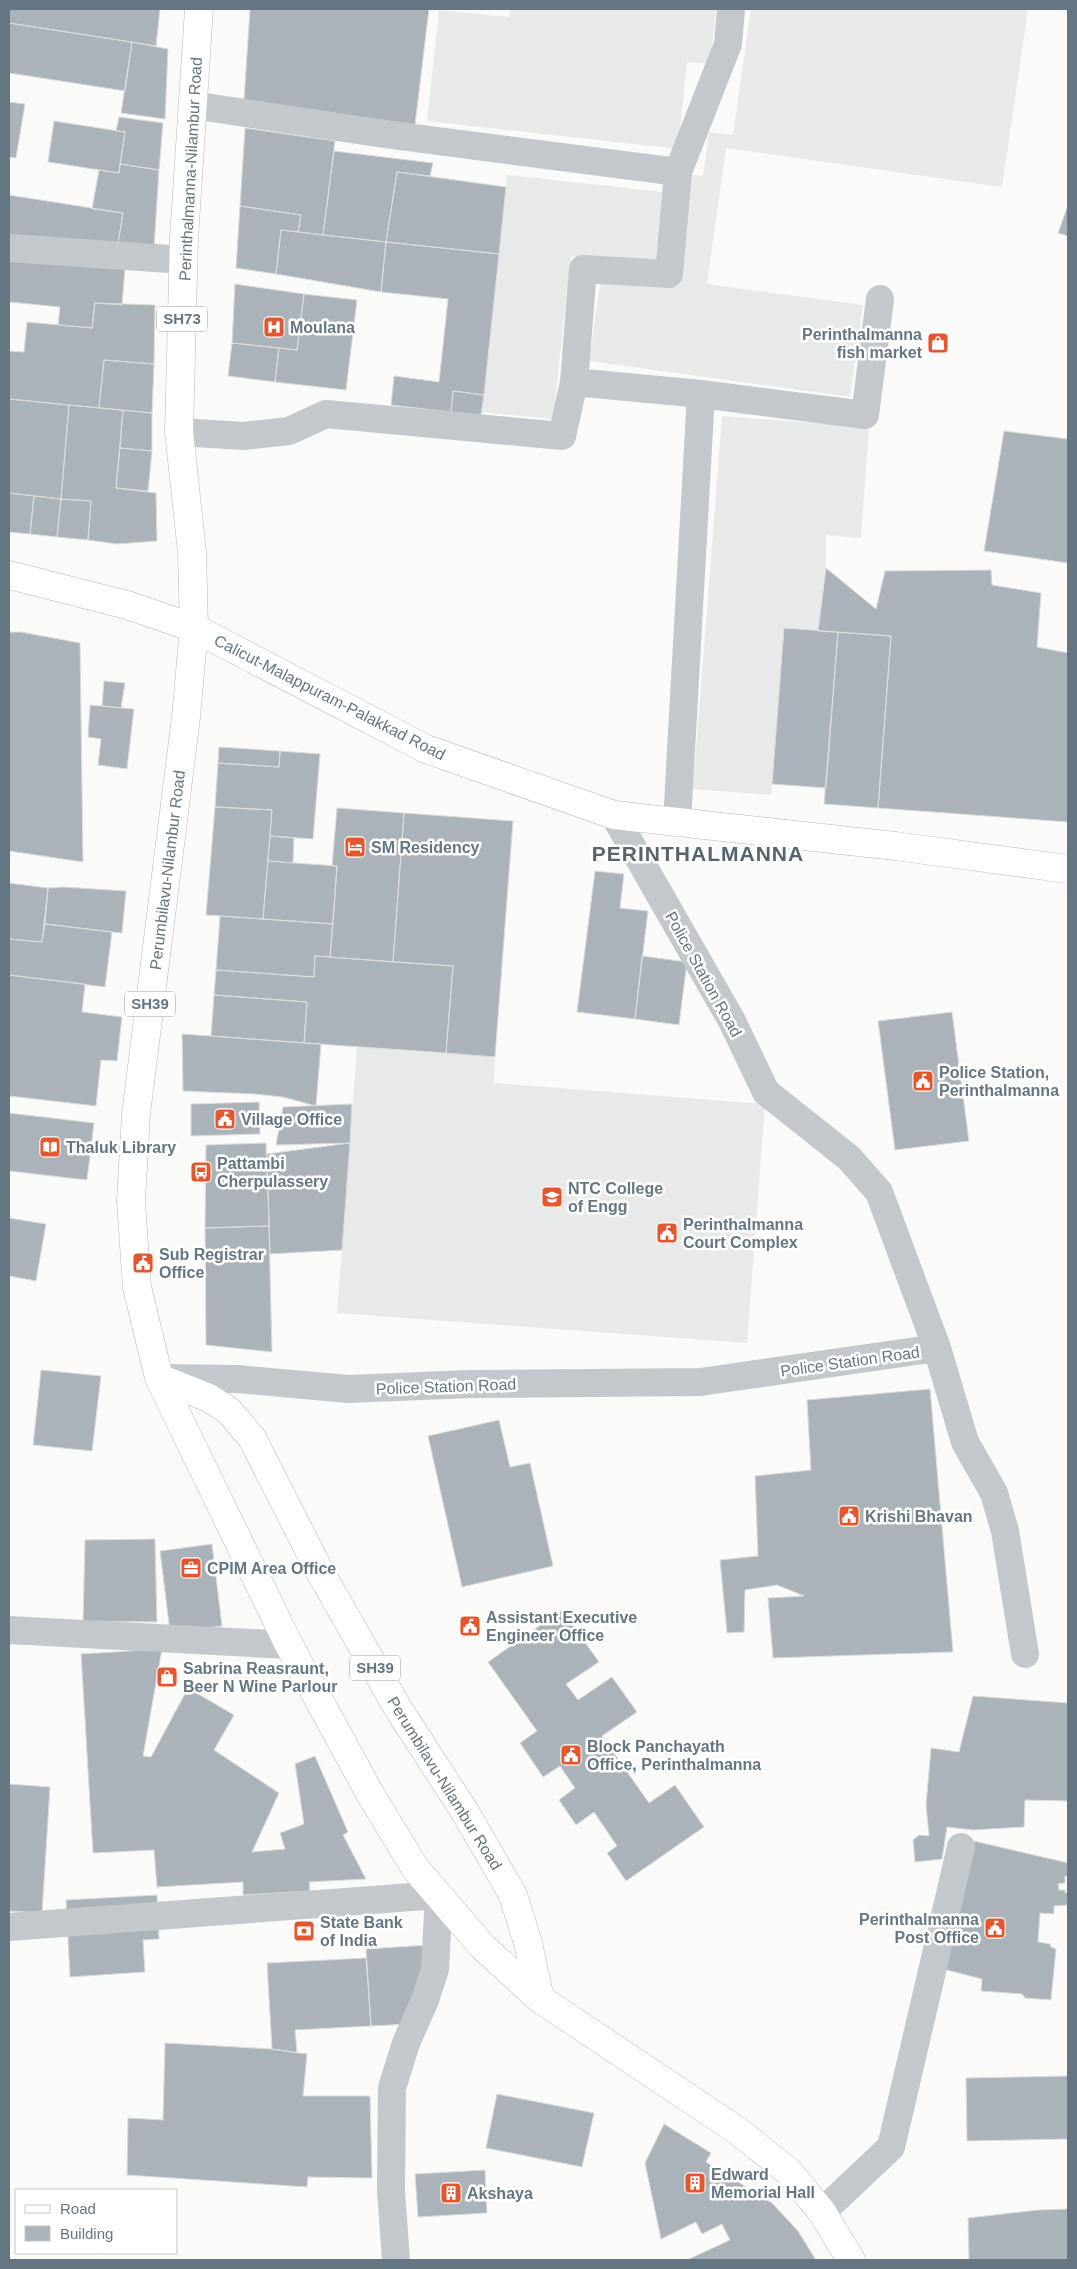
<svg xmlns="http://www.w3.org/2000/svg" width="1077" height="2269" font-family="Helvetica,sans-serif">
<style>
.built{fill:#e8e9e9}
.building{fill:#aab3b9;stroke:#dcdcda}
.lines{fill:none;stroke-linecap:round;stroke-linejoin:round}
.primary-casing{stroke:#b5babe;stroke-width:29}
.highway-casing{stroke:#b4b9bd;stroke-width:29}
.street{stroke:#c3c8cc;stroke-width:28}
.primary{stroke:#fff;stroke-width:28}
.highway{stroke:#fff;stroke-width:28}
.labels{text-anchor:middle;stroke-width:5;stroke-linejoin:round;paint-order:stroke}
.shield{fill:#fff;stroke:#939fa8;stroke-width:1}
.shield-label{font-size:15px;font-weight:bold;fill:#657683}
.street-label{font-size:16px;fill:#657683;stroke:#fff}
.poi-label{font-size:16px;font-weight:bold;fill:#657683;stroke:#fff;text-anchor:start}
.district-label{font-size:21px;font-weight:bold;letter-spacing:1px;fill:#57646e;stroke:#fff}
</style>
<rect width="100%" height="100%" fill="#fafaf8"/>
<path class="built" d="M510,9H716L710,64L687,62L678,149L427,121L439,10L509,17Z
M751,9H1028L1002,187L726,148L707,284L863,305L850,397L589,361L601,277L673,287L689,174L703,176L709,132L733,135Z
M507,175L664,192L656,265L571,256L553,419L482,412Z
M722,416L869,427L861,538L826,535V568L818,631L784,629L771,795L693,789Z
M357,1047L495,1057L494,1083L765,1104L747,1343L337,1313Z"/>
<path class="building" d="M9,9H160L156,46L9,23Z
M250,9H429L415,125L244,100Z
M9,23L132,42L125,91L9,73Z
M132,42L168,49L165,119L121,113Z
M9,102L25,104L16,158L9,157Z
M119,117L163,123L159,170L120,164L125,132L116,131Z
M54,121L125,132L119,173L48,162Z
M245,128L335,141L323,235L298,232L301,215L240,206Z
M334,151L433,163L430,176L397,172L386,242L323,235Z
M120,164L159,170L154,248L117,249L123,213L92,209L99,170L119,173Z
M397,172L506,187L499,254L386,242Z
M9,195L123,213L117,249L9,241Z
M1068,205V236L1058,233Z
M240,206L301,215L298,232L281,230L276,274L236,268Z
M281,230L386,242L381,292L276,274Z
M386,242L499,254L484,395L453,391L451,412L391,405L394,376L439,382L448,299L381,292Z
M9,259L125,269L122,305L95,303L92,328L58,325L60,307L9,302Z
M235,284L304,294L297,350L232,343Z
M304,294L357,300L346,390L275,382L279,348L297,350Z
M95,303L155,305L154,364L104,360L99,408L9,399V351L24,352L27,322L92,328Z
M232,343L279,348L275,382L228,376Z
M104,360L154,364L152,413L99,408Z
M453,391L484,395L481,415L451,412Z
M9,399L69,405L61,499L9,493Z
M69,405L123,410L116,488L156,493L157,541L117,544L88,540L91,501L61,499Z
M123,410L152,413V451L120,448Z
M1004,431L1068,439V563L984,551Z
M120,448L152,451L148,491L116,488Z
M9,493L34,496L30,534L9,532Z
M34,496L61,499L57,537L30,534Z
M61,499L91,501L88,540L57,537Z
M826,568L876,609L885,571L991,570L992,585L1041,593L1037,647L1068,653V822L878,808L891,636L818,631Z
M784,628L838,632L826,788L772,784Z
M9,632H21L80,643L83,862L9,851Z
M838,632L891,636L878,808L824,804Z
M104,681L125,683L121,708L102,706Z
M90,705L134,709L127,769L98,765L101,739L88,737Z
M219,747L280,751L279,767L218,763Z
M280,751L320,754L313,839L270,836L272,810L215,807L218,763L279,767Z
M215,807L272,810L263,919L206,915Z
M337,808L404,813L393,962L330,957L337,866H332Z
M404,813L513,821L495,1057L446,1053L453,966L393,962Z
M270,836L294,838L293,863L268,861Z
M268,861L337,866L333,924L263,919Z
M595,871L624,874L620,908L648,911L635,1019L577,1012Z
M9,883L48,888L42,942L9,939Z
M63,887L126,891L122,933L45,924L48,888Z
M220,916L333,924L330,957L315,956L314,977L216,970Z
M45,924L112,932L105,987L9,975V939L42,942Z
M315,956L453,966L446,1053L304,1043L307,1002L214,995L216,970L314,977Z
M642,956L687,962L679,1025L635,1019Z
M9,975L85,984L82,1012L122,1017L117,1061L101,1060L96,1106L9,1096Z
M214,995L307,1002L304,1043L211,1036Z
M952,1012L969,1141L895,1150L878,1021Z
M182,1034L321,1044L316,1106L283,1097L255,1094L183,1091Z
M259,1102L260,1134L191,1136V1104Z
M352,1104L350,1143L276,1145L283,1107Z
M9,1113L94,1123L87,1180L9,1171Z
M266,1143L269,1226L205,1228L206,1145Z
M350,1143L342,1250L270,1254L267,1154Z
M9,1218L46,1224L36,1281L9,1276Z
M269,1226L272,1352L206,1345L205,1228Z
M41,1370L101,1376L92,1451L33,1445Z
M930,1389L953,1652L773,1658L768,1598L804,1596L777,1585L745,1590L744,1632L727,1633L720,1560L758,1556L755,1476L811,1470L807,1400Z
M499,1420L510,1467L530,1463L553,1566L462,1587L428,1436Z
M155,1539L157,1622L83,1621L85,1540Z
M212,1544L222,1626L170,1632L160,1551Z
M562,1610L599,1662L566,1684L578,1700L612,1677L637,1712L602,1736L649,1803L675,1785L704,1827L626,1881L607,1853L617,1846L594,1812L576,1825L559,1800L575,1788L560,1766L543,1777L520,1743L537,1731L488,1662Z
M162,1649L143,1756L151,1757L188,1688L234,1715L214,1750L279,1793L252,1852L285,1849L280,1833L304,1824L295,1764L315,1756L348,1832L343,1835L366,1879L309,1882L310,1891L243,1895V1882L157,1887L154,1850L93,1853L81,1654Z
M973,1696L1068,1703V1801L1025,1800L1024,1827L973,1830L947,1827L942,1859L915,1862L913,1840L919,1835L929,1836L926,1805L931,1748L959,1752Z
M9,1784L50,1787L42,1913L9,1911Z
M974,1841L1068,1863V1876H1065V1883L1058,1884L1059,1890H1065V1893H1068V1905L1054,1906V1914L1040,1913L1038,1942L1050,1944L1051,1947L1056,1949L1051,2000L1025,1998L1022,1994L981,1991L982,1979L939,1968Z
M157,1895L159,1939L143,1940L145,1972L70,1977L66,1900Z
M428,1945L408,2024L371,2026L366,1949Z
M366,1958L371,2026L295,2030L297,2053L272,2049L267,1963Z
M165,2043L272,2049L307,2054L303,2096H370L372,2178L308,2177L307,2187L127,2175L128,2118L163,2120Z
M1068,2076V2139L967,2141L966,2078Z
M497,2094L594,2113L582,2167L486,2148Z
M664,2124L711,2153L706,2162L772,2203L798,2231L816,2260H687L730,2240L722,2224L702,2234L696,2222L661,2239L645,2163Z
M485,2170L487,2213L418,2217L415,2174Z
M1068,2209V2260H969L968,2218L1038,2210Z"/>
<g class="lines">
<g class="primary-casing">
<path id="primary" d="M199,9L184,238L179,432L192,552L194,628L186,717L136,1114L131,1201L137,1287L159,1378L289,1645L369,1792L415,1868L483,1947L540,1999L738,2131L789,2172L822,2212L851,2260
M159,1378L209,1398L228,1410L252,1438L320,1572L399,1710L465,1812L513,1895L528,1943L540,1999"/>
</g>
<g class="highway-casing">
<path id="highway" d="M9,575L127,605L194,628L426,749L614,815L895,846L1068,869"/>
</g>
<path class="street" d="M192,105L384,134L678,172
M9,248L184,260
M574,382L583,269L669,274L678,172L728,44L731,9
M701,394L865,415L880,299
M179,432L244,436L289,431L326,414L562,436L574,382L701,394L677,822
M937,1348L965,1442L994,1493L1005,1531L1025,1654
M161,1378L237,1379L348,1389L470,1384L700,1382L937,1348L879,1192L849,1158L766,1092L732,1021L614,815
M9,1630L289,1645
M9,1927L439,1895L435,1969L425,2000L406,2043L392,2088L391,2191L396,2260
M822,2212L891,2147L961,1847"/>
<use href="#primary" class="primary"/>
<use href="#highway" class="highway"/>
</g>
<defs>
<g id="hospital-square" transform="scale(1.125)"><rect x="-9" y="-9" width="18" height="18" rx="4" fill="#e4572e" stroke="#fff"/><path d="M-5-5h3v3.5h4V-5h3V5h-3V1.5h-4V5h-3Z" fill="#fff"/></g>
<g id="shop-square" transform="scale(1.125)"><rect x="-9" y="-9" width="18" height="18" rx="4" fill="#e4572e" stroke="#fff"/><path d="M-5-2.5h2.3a2.7 3.5 0 0 1 5.4 0H5L5.5 6h-11ZM-1.5-2.5h3a1.5 2.3 0 0 0-3 0Z" fill="#fff"/></g>
<g id="hotel-square" transform="scale(1.125)"><rect x="-9" y="-9" width="18" height="18" rx="4" fill="#e4572e" stroke="#fff"/><path d="M-6-4.5h1.5V1H6V5H4.5V3h-9V5H-6ZM-4 0a1.8 1.8 0 1 1 3.6 0ZM.5 0V-2.5h3Q6-2.5 6 0Z" fill="#fff"/></g>
<g id="civic-square" transform="scale(1.125)"><rect x="-9" y="-9" width="18" height="18" rx="4" fill="#e4572e" stroke="#fff"/><path d="M-.6-6.5H3V-4.5H.6V-3L4-1V1h2V6H-6V1h2V-1L-.6-3ZM-1.2 2.5V6h2.4V2.5Z" fill="#fff"/></g>
<g id="library-square" transform="scale(1.125)"><rect x="-9" y="-9" width="18" height="18" rx="4" fill="#e4572e" stroke="#fff"/><path d="M-6-4Q-3-5.5-.7-3.5V5Q-3 3-6 4ZM6-4Q3-5.5 .7-3.5V5Q3 3 6 4Z" fill="#fff"/></g>
<g id="bus-square" transform="scale(1.125)"><rect x="-9" y="-9" width="18" height="18" rx="4" fill="#e4572e" stroke="#fff"/><path d="M-5-6H5V4H4V6H2V4H-2V6H-4V4H-5ZM-3.5-4V0h7V-4ZM-3.5 1.2v1.5H-2V1.2ZM2 1.2v1.5H3.5V1.2Z" fill="#fff"/></g>
<g id="university-square" transform="scale(1.125)"><rect x="-9" y="-9" width="18" height="18" rx="4" fill="#e4572e" stroke="#fff"/><path d="M0-5L7-2L0 1L-7-2ZM-4 1L0 2.5L4 1V4Q0 6-4 4Z" fill="#fff"/></g>
<g id="office-square" transform="scale(1.125)"><rect x="-9" y="-9" width="18" height="18" rx="4" fill="#e4572e" stroke="#fff"/><path d="M-6-3h4V-5.5h4V-3h4V5H-6ZM-1-4.5V-3h2v-1.5ZM-6 0V1H6V0Z" fill="#fff"/></g>
<g id="bank-square" transform="scale(1.125)"><rect x="-9" y="-9" width="18" height="18" rx="4" fill="#e4572e" stroke="#fff"/><path d="M-6-4H6V4H-6ZM0-2.3a2.3 2.3 0 1 0 0 4.6a2.3 2.3 0 1 0 0-4.6Z" fill="#fff"/></g>
<g id="building-square" transform="scale(1.125)"><rect x="-9" y="-9" width="18" height="18" rx="4" fill="#e4572e" stroke="#fff"/><path d="M-4-6H4V6H1V3H-1V6H-4ZM-2.5-4.3h1.7v1.8h-1.7ZM.8-4.3h1.7v1.8H.8ZM-2.5-1h1.7V.8h-1.7ZM.8-1h1.7V.8H.8Z" fill="#fff"/></g>
</defs>
<g fill-rule="evenodd">
<use href="#hospital-square" x="274" y="327"/>
<use href="#shop-square" x="938" y="343"/>
<use href="#hotel-square" x="355" y="847"/>
<use href="#civic-square" x="923" y="1081"/>
<use href="#civic-square" x="225" y="1119"/>
<use href="#library-square" x="50" y="1147"/>
<use href="#bus-square" x="201" y="1172"/>
<use href="#university-square" x="552" y="1197"/>
<use href="#civic-square" x="667" y="1233"/>
<use href="#civic-square" x="143" y="1263"/>
<use href="#civic-square" x="849" y="1516"/>
<use href="#office-square" x="191" y="1568"/>
<use href="#civic-square" x="470" y="1626"/>
<use href="#shop-square" x="167" y="1677"/>
<use href="#civic-square" x="571" y="1755"/>
<use href="#civic-square" x="995" y="1928"/>
<use href="#bank-square" x="304" y="1931"/>
<use href="#building-square" x="695" y="2183"/>
<use href="#building-square" x="451" y="2193"/>
</g>
<g class="labels">
<g class="shield">
<rect x="157" y="306.5" width="50" height="25" rx="4"/>
<rect x="125" y="991.5" width="50" height="25" rx="4"/>
<rect x="350" y="1655.5" width="50" height="25" rx="4"/>
</g>
<g class="shield-label">
<text x="182" y="324">SH73</text>
<text x="150" y="1009">SH39</text>
<text x="375" y="1673">SH39</text>
</g>
<g class="street-label">
<text transform="translate(190 169) rotate(-87)" y="6">Perinthalmanna-Nilambur Road</text>
<text transform="translate(330 697) rotate(27)" y="6">Calicut-Malappuram-Palakkad Road</text>
<text transform="translate(167 870) rotate(-83)" y="6">Perumbilavu-Nilambur Road</text>
<text transform="translate(704 974) rotate(61)" y="6">Police Station Road</text>
<text transform="translate(850 1361) rotate(-8)" y="6">Police Station Road</text>
<text transform="translate(446 1386) rotate(-2)" y="6">Police Station Road</text>
<text transform="translate(445 1783) rotate(58)" y="6">Perumbilavu-Nilambur Road</text>
</g>
<g class="poi-label">
<text x="290" y="333">Moulana</text>
<text x="922" y="340" text-anchor="end">Perinthalmanna<tspan x="922" dy="18">fish market</tspan></text>
<text x="371" y="853">SM Residency</text>
<text x="939" y="1078">Police Station,<tspan x="939" dy="18">Perinthalmanna</tspan></text>
<text x="241" y="1125">Village Office</text>
<text x="66" y="1153">Thaluk Library</text>
<text x="217" y="1169">Pattambi<tspan x="217" dy="18">Cherpulassery</tspan></text>
<text x="568" y="1194">NTC College<tspan x="568" dy="18">of Engg</tspan></text>
<text x="683" y="1230">Perinthalmanna<tspan x="683" dy="18">Court Complex</tspan></text>
<text x="159" y="1260">Sub Registrar<tspan x="159" dy="18">Office</tspan></text>
<text x="865" y="1522">Krishi Bhavan</text>
<text x="207" y="1574">CPIM Area Office</text>
<text x="486" y="1623">Assistant Executive<tspan x="486" dy="18">Engineer Office</tspan></text>
<text x="183" y="1674">Sabrina Reasraunt,<tspan x="183" dy="18">Beer N Wine Parlour</tspan></text>
<text x="587" y="1752">Block Panchayath<tspan x="587" dy="18">Office, Perinthalmanna</tspan></text>
<text x="979" y="1925" text-anchor="end">Perinthalmanna<tspan x="979" dy="18">Post Office</tspan></text>
<text x="320" y="1928">State Bank<tspan x="320" dy="18">of India</tspan></text>
<text x="711" y="2180">Edward<tspan x="711" dy="18">Memorial Hall</tspan></text>
<text x="467" y="2199">Akshaya</text>
</g>
<g class="district-label">
<text x="698" y="861">PERINTHALMANNA</text>
</g>
</g>
<rect width="1077" height="2269" fill="none" stroke="#657683" stroke-width="20"/>
<rect x="15" y="2189" width="162" height="65" fill="#ffffff" stroke="#c1c8cd"/>
<rect x="25" y="2205" width="25" height="8" fill="#ffffff" stroke="#c1c8cd"/>
<text x="60" y="2214" font-size="15" fill="#657683">Road</text>
<rect x="25" y="2226" width="25" height="15" fill="#aab3b9" stroke="#c1c8cd"/>
<text x="60" y="2239" font-size="15" fill="#657683">Building</text>
</svg>
